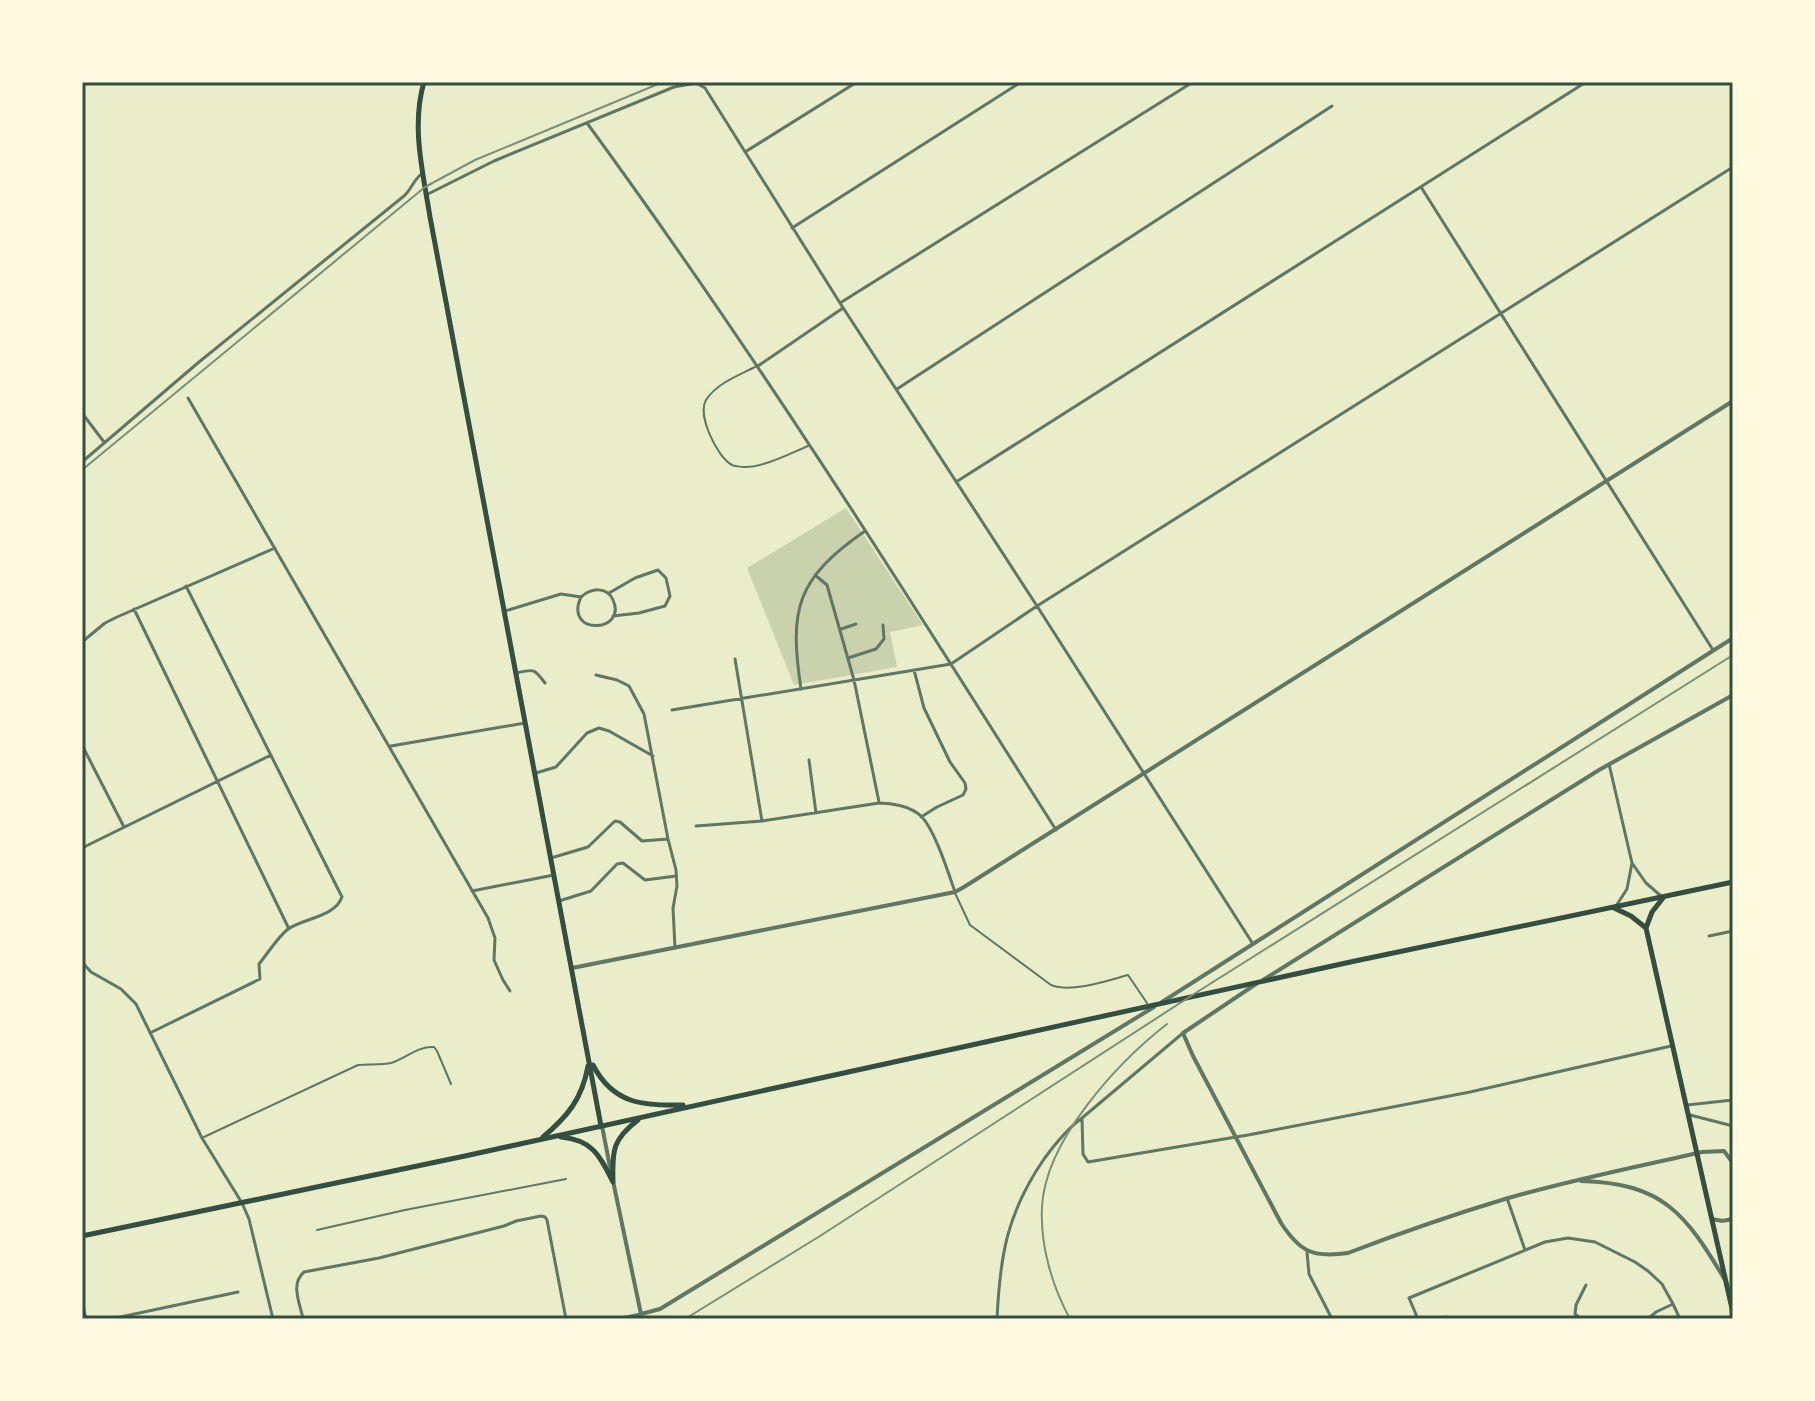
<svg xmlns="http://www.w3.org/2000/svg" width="1815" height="1401" font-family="Rubik,sans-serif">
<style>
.green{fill:#cad2ad}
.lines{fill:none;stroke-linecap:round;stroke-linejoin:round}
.service{stroke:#617663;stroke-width:2}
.pedestrian{stroke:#617663;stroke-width:3}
.minor{stroke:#617663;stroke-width:3}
.tertiary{stroke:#617663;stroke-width:4}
.secondary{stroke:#344e41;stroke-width:5}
.primary{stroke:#344e41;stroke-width:5}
.rail{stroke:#7c8e77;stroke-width:2}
.neatline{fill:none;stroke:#344e41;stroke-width:3}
</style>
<rect width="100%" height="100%" fill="#e9edc9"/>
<path class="green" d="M846,508L923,625L890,632L897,667L794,685L747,568Z"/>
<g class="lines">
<path class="service" d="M757,366C739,375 717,383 706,400C697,415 717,457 732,465C733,466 743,467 744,467C762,468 791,453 808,446
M955,893L970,925L1051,985C1072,993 1106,981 1128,975L1147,1003
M204,1137L358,1065C368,1064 383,1065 391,1063C406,1058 418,1046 434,1047L437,1051L451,1084
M317,1230L405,1210L566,1179"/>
<path class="pedestrian" d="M815,575L827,585L854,680
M841,629L856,624
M848,658L876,649L884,639L883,625
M801,689C789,609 796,579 865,531"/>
<path class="minor" d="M587,123C754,351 905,591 1056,830
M745,152L857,82
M1421,187L1713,650
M426,195L494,161L674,87L696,83L705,88L840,303L1037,606L1253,944
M792,228L1021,82
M840,303L1193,82
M758,366L843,308
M897,389L1332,106
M188,398L488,918L495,938L494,960L503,980L510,991
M82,413L104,442
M82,462L199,362L404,196C412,189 414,178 423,173
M956,482L1586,82
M609,593L635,578L658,570L666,578L670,596L665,606L639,613L613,616
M134,609L289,929
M505,611L561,594L581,597C591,588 607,586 613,600C628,633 563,636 581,597
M82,642L105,623L117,617L275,548
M735,659L762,821
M914,670L924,708L950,762L965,783L966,789L963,795L937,807L921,817
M516,673C534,669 534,668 545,683
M596,675L617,680L629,686L644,714L668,839L676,870L677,886L673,908L675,948
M854,680L879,802
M672,710L951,664L1037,606L1733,167
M82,745L124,827
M391,746L525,723
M809,760L816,813
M1609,764L1632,863L1627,889L1616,906
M536,773L556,767L587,733L599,728L609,731L653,756
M696,826L762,821L879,803C892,803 910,806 921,816C935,830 948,872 955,892
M82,848L271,755
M551,858L588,847L615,821L620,822L642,841L668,839
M1632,863L1646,883L1661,896
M472,891L554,875
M559,901L591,891L617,864L623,863L645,880L676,876
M1709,936L1733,931
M82,962L91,972L121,989L136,1004L202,1138L242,1203L249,1219L273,1319
M150,1033L260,979L259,964C268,953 277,938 288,929C304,918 335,917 342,897L186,586
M1183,1033L1082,1118L1083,1154L1088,1162L1248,1135L1470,1092L1671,1046
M1687,1105L1733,1100
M1690,1115L1733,1126
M1507,1198L1525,1250
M1307,1252L1309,1274L1332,1319
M82,1301L86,1319
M111,1319L238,1292
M303,1319C300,1303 290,1284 304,1272L379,1258L504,1226L516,1221L541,1216L545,1217L547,1220L566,1319
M616,1319L641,1314
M997,1319C1000,1255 1007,1213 1044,1159C1055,1144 1067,1129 1082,1118
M1418,1319L1409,1298L1545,1242L1568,1238L1595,1242L1635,1262L1648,1271L1662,1284L1673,1304
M1441,1319L1446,1317
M1581,1319L1575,1314L1576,1305L1586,1285
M1648,1319L1656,1312L1673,1304L1680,1319"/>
<path class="tertiary" d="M572,968L955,892L964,887L1733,401
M1263,980L1599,770L1733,695
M1256,984L1183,1033L1193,1056L1281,1223C1300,1252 1313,1258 1348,1253C1400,1233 1452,1215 1505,1199C1570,1180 1636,1167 1702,1152L1724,1151L1733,1163
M1162,1002L1733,638
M602,1126L611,1172
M613,1181L641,1314L660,1309L1154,1007
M1581,1181C1663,1183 1686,1214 1725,1280
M1712,1219C1720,1221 1726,1222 1733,1218"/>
<path class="secondary" d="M1614,908L1631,916L1646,928
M1646,928L1733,1313
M1646,928L1652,912L1663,898"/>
<path class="primary" d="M424,82C411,126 423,173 430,217L601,1126
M593,1065C613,1104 643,1106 683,1105
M543,1137C568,1116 582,1099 588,1066
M561,1137C593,1140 600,1156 613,1182
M613,1180C612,1150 613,1139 638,1120
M82,1236L465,1156L1355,961L1733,882"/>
<path class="rail" d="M82,470L425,187L475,160L663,82
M685,1319L820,1236L1194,994L1733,655
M1070,1319C1052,1286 1040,1245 1042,1207C1045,1141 1117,1063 1167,1024"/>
</g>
<rect width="1815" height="1401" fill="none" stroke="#fefae0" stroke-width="168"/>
<rect x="84" y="84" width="1647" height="1233" class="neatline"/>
</svg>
